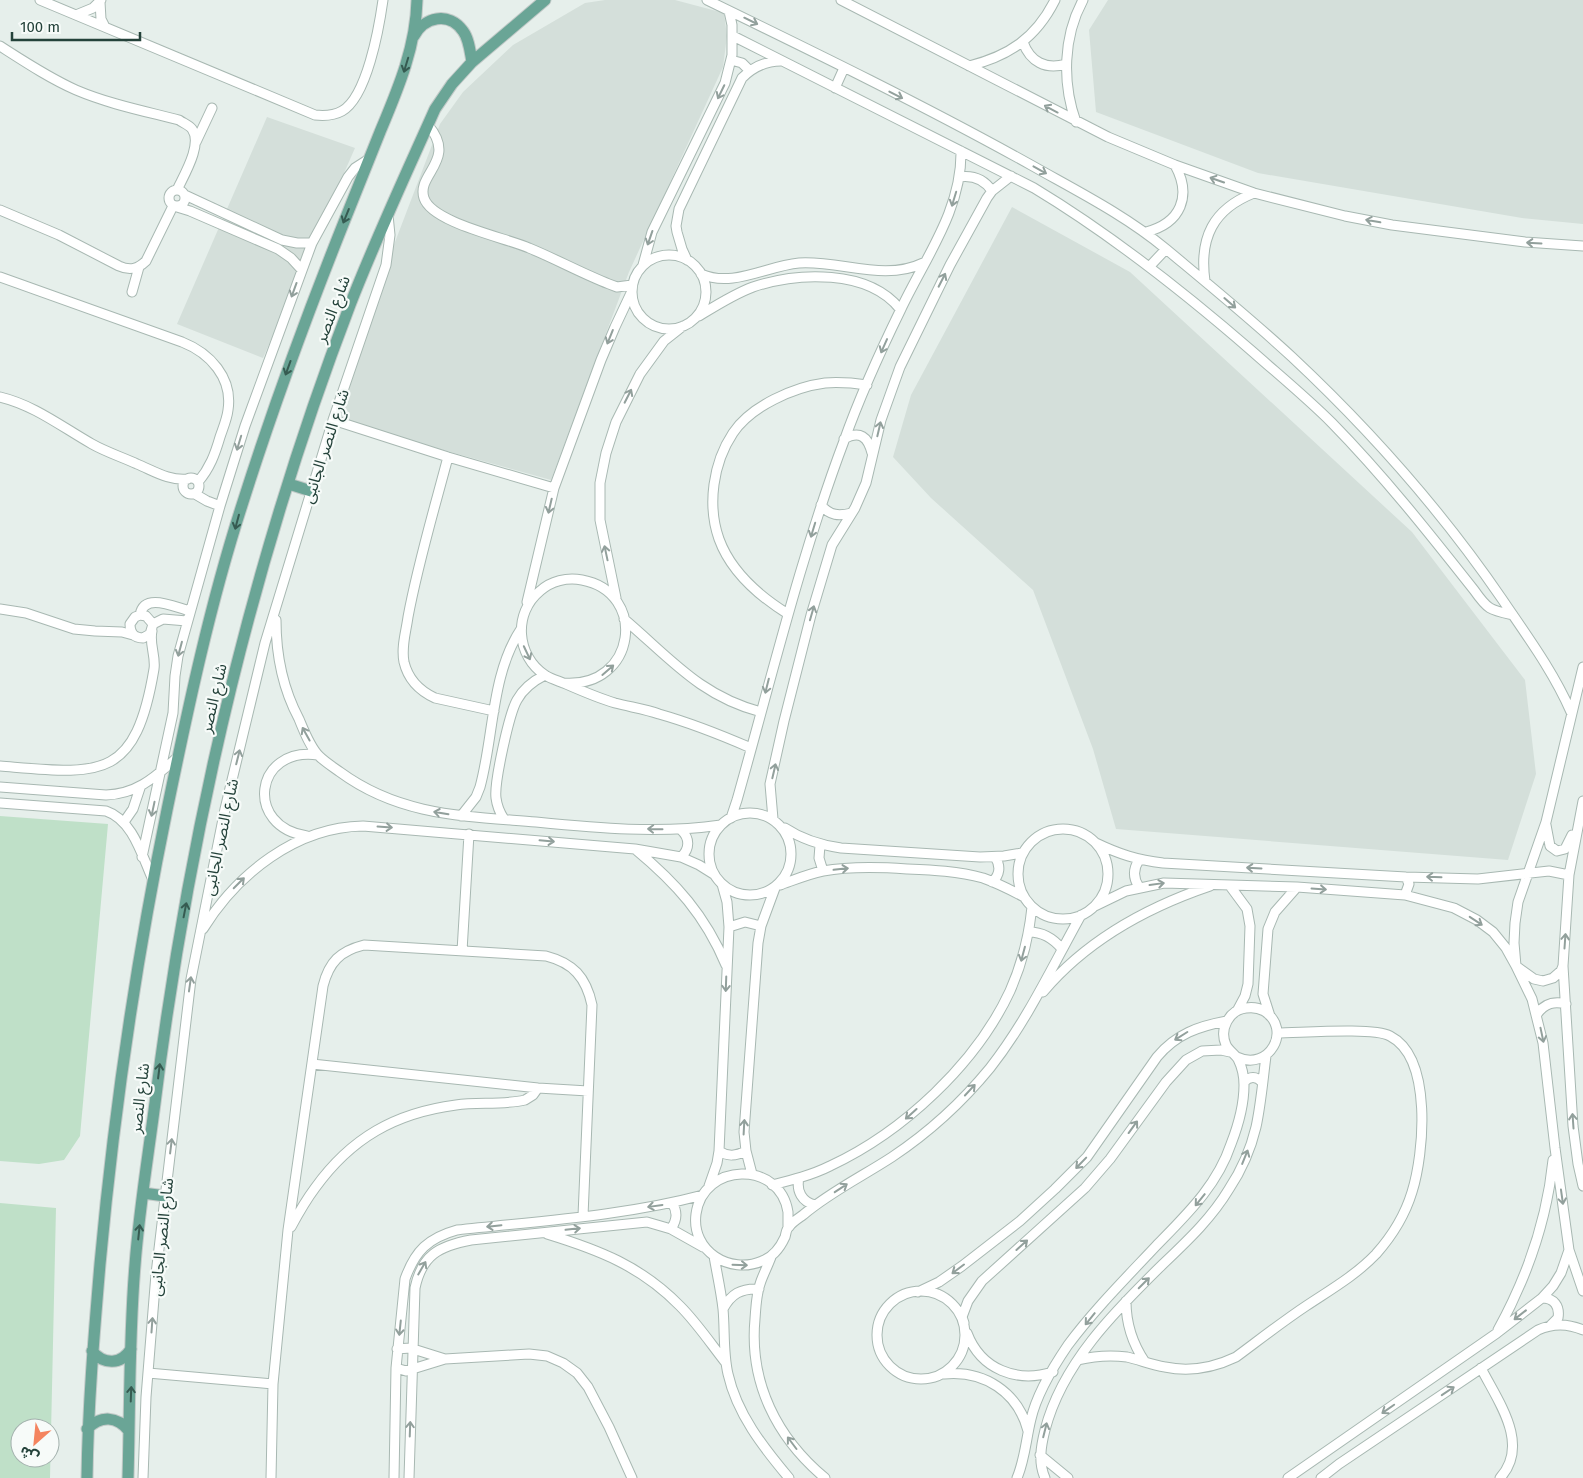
<svg xmlns="http://www.w3.org/2000/svg" width="1583" height="1478" font-family="'Fira Sans','Noto Sans Arabic',sans-serif">
<style>
.built{fill:#d4dfda}
.green{fill:#bfe0c8;fill-rule:evenodd}
.lines{fill:none;stroke-linecap:round;stroke-linejoin:round}
.minor-casing{stroke:#a8b8b2;stroke-width:11}
.major-casing{stroke:#c2cac8;stroke-width:13}
.minor{stroke:#fff;stroke-width:9}
.major{stroke:#6aa596;stroke-width:11}
.oneway{stroke:#92a09c}
.oneway2{stroke:#365b51}
.labels{text-anchor:middle;stroke-width:4.5;stroke-linejoin:round;paint-order:stroke}
.street-label{font-size:16px;fill:#24423a;stroke:#f7fbf9}
</style>
<rect width="100%" height="100%" fill="#e6efeb"/>
<path class="built" d="M605,0H675L724,13L727,36L723,67L629,272L551,480L328,418L440,124L463,92L513,45L585,3Z
M1108,0H1583V224L1522,218L1258,173L1096,112L1089,30Z
M267,117L355,148L263,358L177,324Z
M1012,207L1130,272L1412,532L1525,680L1536,774L1508,860L1116,829L1093,749L1033,590L931,498L893,457L911,395Z"/>
<path class="green" d="M0,816L108,824L80,1136L64,1160L39,1164L0,1161Z
M0,1203L56,1208L50,1478H0ZM20,1428H50V1458H20Z"/>
<g class="lines">
<g class="minor-casing">
<path id="minor" d="M40,0L315,115C324,116 333,116 342,111C367,97 379,28 383,0
M707,0C816,53 925,106 1031,165C1077,191 1125,215 1166,249C1208,284 1251,319 1292,357C1369,429 1443,513 1502,599C1527,636 1553,671 1571,712
M841,0L1108,137L1175,165L1254,193L1345,216L1392,225L1525,242L1583,246
M100,2L101,19L105,27
M76,15L93,8L101,0
M733,36L1034,188C1112,235 1184,292 1253,352C1279,375 1307,398 1332,423C1383,475 1429,533 1474,590C1488,610 1490,610 1513,615
M1023,42C1030,62 1046,70 1066,64
M0,46C25,62 49,78 76,90C109,104 144,111 179,120C183,123 189,125 192,129C203,144 184,175 177,190
M731,60L742,63L750,71
M969,66C1009,56 1036,38 1055,0
M835,88L844,68
M1076,122C1062,83 1063,37 1083,0
M428,125C458,160 416,174 424,198C432,223 507,238 529,248C556,259 581,273 609,284L617,287L632,285
M196,142L212,108
M959,177C973,175 984,179 992,191
M169 198a8 8 0 1 1 16 0a8 8 0 1 1-16 0Z
M185,195L282,240L297,243H312
M177,207L190,211L278,249L291,258L302,270
M0,210L59,235L119,266C130,271 138,269 146,261L173,206
M1146,232C1181,223 1192,196 1175,165
M632 292a37 37 0 1 1 74 0a37 37 0 1 1-74 0Z
M687,260L682,249L677,232L676,226L679,209L742,78C753,67 765,61 781,61
M643,265L652,232L725,83L732,55V25L729,11
M1150,266L1166,249
M701,274C733,288 766,266 799,263C840,260 884,282 923,263
M0,277L182,342C210,353 233,378 228,410C227,419 223,428 220,437C215,454 210,468 198,482
M1205,281C1199,238 1213,209 1254,193
M132,292L139,267
M699,316C717,305 734,294 753,287C798,272 868,269 900,309
M0,397C34,405 62,427 92,444C106,452 122,457 137,464C154,471 169,481 188,479
M333,420L448,457L554,488
M844,439C860,430 868,437 872,453
M448,457C434,510 418,563 408,617C406,632 401,647 404,662C408,679 420,691 435,698L494,711
M183 486a8 8 0 1 1 16 0a8 8 0 1 1-16 0Z
M195,494L207,501L220,506
M821,505C830,516 839,516 852,513
M616,598L600,520V483L606,453L616,422L640,374L664,341L683,326
M527,602L554,488L601,360L615,327L631,293
M0,609L26,613L74,629L95,631L122,632L133,635
M788,614C759,596 731,572 719,539C707,505 713,463 733,433C751,406 794,387 825,383C839,382 853,383 867,385
M140,615L146,616L153,624L150,634L143,638C134,638 130,633 130,624L135,617L140,615C144,592 174,607 190,611
M624,619C670,658 700,696 761,712
M276,620C276,655 283,689 299,719C304,731 310,747 319,756C325,762 333,767 340,772C400,816 464,816 536,822C597,828 659,834 721,825
M153,624L163,619L187,621
M1583,667L1546,822L1518,902L1515,923L1514,943L1516,966L1532,999L1543,1043L1555,1148L1569,1250L1583,1291
M563,683C637,689 648,592 582,580C567,577 551,581 540,591C513,613 516,656 545,675C551,679 559,681 566,684C582,691 598,698 615,703C630,707 645,709 659,714C691,723 721,735 751,748
M0,766C99,774 135,783 154,669C156,656 149,644 152,631
M0,787L106,795C138,794 156,776 178,757
M1583,801L1569,875L1563,966L1573,1126L1578,1164L1583,1186
M0,803L106,811C133,820 142,856 153,880
M709 854a41 41 0 1 1 82 0a41 41 0 1 1-82 0Z
M461,816L476,797L480,787C494,736 491,674 521,629
M731,818L737,800C771,680 800,558 844,441C860,396 880,352 901,309C925,258 962,210 961,151
M504,819C500,813 497,806 496,798C494,783 509,714 517,700C523,689 533,681 545,675
M773,819L770,784L784,721L811,615L832,545L855,508L866,483L881,420L900,367L950,265L987,198L992,191L1011,176
M124,822L133,809L140,788
M1546,825L1550,846L1557,851L1565,849L1572,835
M785,828C803,840 820,845 841,848L980,857L1004,856L1022,853
M1018 874a45 45 0 1 1 90 0a45 45 0 1 1-90 0Z
M681,830C690,838 690,849 681,857
M307,836C244,827 254,746 318,755
M1096,843C1119,854 1137,860 1163,863L1406,877L1478,879L1549,871L1569,875
M820,845L819,858L823,871
M635,849C676,883 705,915 726,965
M142,857L173,713L175,676L178,656L220,506L245,426L312,243L348,177L355,168L369,159
M992,882C1000,875 1001,866 995,857
M780,885C794,880 808,874 823,871C851,866 879,867 907,869C932,870 958,871 983,878C997,883 1011,890 1024,897
M1230,886L1247,909L1250,926L1248,984L1245,996L1237,1011
M1139,887C1133,878 1133,869 1139,860
M1405,895L1409,884L1406,877
M1095,906L1126,891L1164,883L1297,887L1405,895L1454,908L1477,920L1493,932L1506,948L1516,966L1534,979L1543,981L1553,978L1561,971L1563,966
M729,927L745,922L761,926
M203,929C237,874 296,827 363,826L635,849L681,857L699,865L715,875
M1029,932C1043,932 1053,938 1062,949
M462,951L469,834
M1043,992C1086,941 1148,907 1210,886
M1537,1014C1545,1003 1554,1001 1566,1004
M1270,1016L1263,994L1268,929L1275,912L1297,887
M312,1064L538,1088L588,1091
M1244,1082C1250,1076 1256,1076 1262,1082
M719,1151C728,1157 736,1156 746,1151
M752,1174L746,1151L744,1132L758,943L761,926L775,888
M799,1178C796,1191 802,1202 815,1205
M772,1185C792,1180 812,1175 830,1166C903,1132 976,1064 1010,991C1022,964 1029,936 1032,907
M709,1186L717,1163L719,1151L729,927L727,902L722,884
M291,1227C298,1214 306,1200 315,1188C351,1138 395,1113 456,1105C478,1102 503,1105 525,1100L533,1095L538,1088
M788,1227C788,1222 788,1217 788,1212C780,1160 703,1162 696,1214C691,1251 730,1275 762,1261C773,1257 780,1248 785,1237C786,1234 786,1229 789,1227C792,1222 799,1218 803,1215C830,1192 863,1176 892,1157C928,1133 963,1101 990,1068C1027,1021 1052,967 1081,915
M671,1229C677,1220 678,1212 672,1203
M547,1234C599,1250 641,1266 680,1306C697,1323 711,1344 726,1363
M714,1256C717,1274 721,1291 723,1309C725,1330 723,1353 728,1374C737,1414 763,1447 789,1478
M771,1257C768,1265 764,1273 761,1281C756,1294 756,1306 755,1319C749,1383 777,1438 825,1478
M877 1335a44 44 0 1 1 88 0a44 44 0 1 1-88 0Z
M918,1292L939,1282L962,1266L1020,1221L1055,1189L1087,1157L1157,1057C1176,1034 1199,1026 1227,1021
M1542,1298C1554,1298 1560,1306 1558,1318L1551,1325
M1126,1301C1126,1324 1132,1343 1145,1362
M723,1309C731,1294 741,1288 759,1289
M964,1323L962,1317L968,1301L982,1281L1085,1188L1110,1159L1166,1082L1186,1060L1202,1051L1221,1050L1230,1052
M1498,1330C1527,1277 1547,1220 1553,1160
M967,1333C981,1370 1017,1383 1053,1372
M397,1349L410,1348L445,1359
M1078,1360C1094,1356 1111,1355 1127,1357C1140,1360 1152,1365 1165,1367C1189,1372 1213,1368 1236,1357C1259,1340 1282,1322 1306,1306C1330,1290 1356,1275 1376,1254C1392,1236 1405,1215 1412,1192C1424,1154 1433,1058 1390,1036C1373,1027 1300,1033 1277,1033
M396,1368L406,1371L445,1359L529,1354L547,1356L563,1363L577,1373L588,1387L609,1427L632,1478
M1481,1368C1497,1400 1531,1444 1500,1478
M148,1373L273,1384
M944,1374C984,1370 1018,1392 1028,1431
M1040,1455L1068,1478
M143,1478L146,1397L156,1274L191,979L225,809L265,643L333,420L386,265L390,235L388,215
M271,1478L273,1384L288,1230L323,986C329,962 340,951 364,945L546,956C573,963 586,977 592,1005L583,1216
M394,1478L396,1368L405,1279C415,1251 428,1238 457,1230C538,1221 624,1216 703,1195
M409,1478L415,1288C422,1255 439,1246 471,1240L647,1222L671,1229L703,1247
M1017,1478C1025,1459 1026,1439 1031,1419C1037,1393 1053,1367 1068,1345C1094,1310 1126,1278 1156,1246C1186,1215 1217,1186 1231,1144C1238,1126 1244,1104 1244,1085C1244,1076 1242,1067 1238,1059C1235,1054 1229,1051 1226,1045C1219,1029 1229,1010 1246,1008C1253,1007 1259,1008 1264,1011C1293,1029 1269,1072 1237,1057
M1045,1478C1038,1462 1041,1446 1045,1430C1062,1364 1114,1312 1162,1265C1186,1242 1211,1219 1229,1189C1241,1171 1251,1148 1256,1127C1261,1104 1263,1079 1266,1056
M1288,1478L1497,1333L1542,1298L1553,1286L1561,1273L1569,1250
M1321,1478L1339,1464L1538,1330C1553,1323 1567,1323 1583,1330"/>
</g>
<g class="major-casing">
<path id="major" d="M414,36C424,17 449,11 463,31C469,39 470,51 472,62
M289,484L311,491
M143,1193L165,1196
M92,1351C104,1365 121,1365 131,1349
M87,1429C101,1415 117,1416 129,1431
M87,1478C88,1406 94,1335 100,1264C114,1111 136,961 167,810C188,708 210,604 242,505C273,407 308,312 346,217C357,189 369,160 380,132C398,89 416,47 417,0
M128,1478C130,1407 129,1336 135,1265C139,1211 148,1157 155,1103C189,831 252,561 350,305C376,238 406,174 435,109L452,84L472,62L545,0"/>
</g>
<use href="#minor" class="minor"/>
<use href="#major" class="major"/>
</g>
<defs><path id="oneway-shaft" d="M-6 0H5M1.5-3L5.5 0L1.5 3" fill="none" stroke-width="1.6" stroke-linecap="round" stroke-linejoin="round" transform="scale(1.25)"/></defs>
<g class="oneway">
<use href="#oneway-shaft" transform="translate(751 21) rotate(26)"/>
<use href="#oneway-shaft" transform="translate(721 92) rotate(116)"/>
<use href="#oneway-shaft" transform="translate(896 95) rotate(27)"/>
<use href="#oneway-shaft" transform="translate(1051 109) rotate(-152)"/>
<use href="#oneway-shaft" transform="translate(1040 170) rotate(29)"/>
<use href="#oneway-shaft" transform="translate(1217 180) rotate(-161)"/>
<use href="#oneway-shaft" transform="translate(954 199) rotate(107)"/>
<use href="#oneway-shaft" transform="translate(1373 221) rotate(-170)"/>
<use href="#oneway-shaft" transform="translate(650 238) rotate(109)"/>
<use href="#oneway-shaft" transform="translate(1534 243) rotate(-177)"/>
<use href="#oneway-shaft" transform="translate(942 280) rotate(-63)"/>
<use href="#oneway-shaft" transform="translate(294 290) rotate(110)"/>
<use href="#oneway-shaft" transform="translate(1230 303) rotate(41)"/>
<use href="#oneway-shaft" transform="translate(610 337) rotate(112)"/>
<use href="#oneway-shaft" transform="translate(884 346) rotate(114)"/>
<use href="#oneway-shaft" transform="translate(628 396) rotate(-63)"/>
<use href="#oneway-shaft" transform="translate(879 429) rotate(-77)"/>
<use href="#oneway-shaft" transform="translate(239 443) rotate(107)"/>
<use href="#oneway-shaft" transform="translate(550 506) rotate(103)"/>
<use href="#oneway-shaft" transform="translate(813 530) rotate(107)"/>
<use href="#oneway-shaft" transform="translate(606 553) rotate(-102)"/>
<use href="#oneway-shaft" transform="translate(812 613) rotate(-74)"/>
<use href="#oneway-shaft" transform="translate(180 649) rotate(105)"/>
<use href="#oneway-shaft" transform="translate(527 653) rotate(65)"/>
<use href="#oneway-shaft" transform="translate(608 670) rotate(-41)"/>
<use href="#oneway-shaft" transform="translate(767 686) rotate(104)"/>
<use href="#oneway-shaft" transform="translate(306 734) rotate(-119)"/>
<use href="#oneway-shaft" transform="translate(238 757) rotate(-76)"/>
<use href="#oneway-shaft" transform="translate(774 771) rotate(-77)"/>
<use href="#oneway-shaft" transform="translate(153 809) rotate(102)"/>
<use href="#oneway-shaft" transform="translate(441 813) rotate(-171)"/>
<use href="#oneway-shaft" transform="translate(385 827) rotate(4)"/>
<use href="#oneway-shaft" transform="translate(655 829) rotate(-179)"/>
<use href="#oneway-shaft" transform="translate(547 841) rotate(5)"/>
<use href="#oneway-shaft" transform="translate(1254 868) rotate(-177)"/>
<use href="#oneway-shaft" transform="translate(841 869) rotate(-6)"/>
<use href="#oneway-shaft" transform="translate(1434 877) rotate(-178)"/>
<use href="#oneway-shaft" transform="translate(239 883) rotate(-45)"/>
<use href="#oneway-shaft" transform="translate(1157 884) rotate(-8)"/>
<use href="#oneway-shaft" transform="translate(1319 889) rotate(4)"/>
<use href="#oneway-shaft" transform="translate(1476 921) rotate(33)"/>
<use href="#oneway-shaft" transform="translate(1565 941) rotate(-86)"/>
<use href="#oneway-shaft" transform="translate(1023 954) rotate(105)"/>
<use href="#oneway-shaft" transform="translate(190 984) rotate(-82)"/>
<use href="#oneway-shaft" transform="translate(726 984) rotate(92)"/>
<use href="#oneway-shaft" transform="translate(1542 1035) rotate(78)"/>
<use href="#oneway-shaft" transform="translate(1181 1036) rotate(148)"/>
<use href="#oneway-shaft" transform="translate(970 1090) rotate(-47)"/>
<use href="#oneway-shaft" transform="translate(911 1114) rotate(138)"/>
<use href="#oneway-shaft" transform="translate(1573 1121) rotate(-94)"/>
<use href="#oneway-shaft" transform="translate(744 1127) rotate(-87)"/>
<use href="#oneway-shaft" transform="translate(1133 1127) rotate(-54)"/>
<use href="#oneway-shaft" transform="translate(171 1146) rotate(-83)"/>
<use href="#oneway-shaft" transform="translate(1245 1157) rotate(-68)"/>
<use href="#oneway-shaft" transform="translate(1081 1163) rotate(134)"/>
<use href="#oneway-shaft" transform="translate(841 1188) rotate(-33)"/>
<use href="#oneway-shaft" transform="translate(1562 1197) rotate(82)"/>
<use href="#oneway-shaft" transform="translate(1200 1200) rotate(129)"/>
<use href="#oneway-shaft" transform="translate(655 1206) rotate(172)"/>
<use href="#oneway-shaft" transform="translate(494 1226) rotate(174)"/>
<use href="#oneway-shaft" transform="translate(573 1229) rotate(-6)"/>
<use href="#oneway-shaft" transform="translate(1022 1245) rotate(-42)"/>
<use href="#oneway-shaft" transform="translate(740 1265) rotate(2)"/>
<use href="#oneway-shaft" transform="translate(422 1268) rotate(-60)"/>
<use href="#oneway-shaft" transform="translate(958 1269) rotate(143)"/>
<use href="#oneway-shaft" transform="translate(1144 1283) rotate(-45)"/>
<use href="#oneway-shaft" transform="translate(1520 1315) rotate(142)"/>
<use href="#oneway-shaft" transform="translate(1090 1319) rotate(129)"/>
<use href="#oneway-shaft" transform="translate(152 1325) rotate(-86)"/>
<use href="#oneway-shaft" transform="translate(400 1328) rotate(96)"/>
<use href="#oneway-shaft" transform="translate(1448 1391) rotate(-34)"/>
<use href="#oneway-shaft" transform="translate(1388 1409) rotate(145)"/>
<use href="#oneway-shaft" transform="translate(410 1429) rotate(-88)"/>
<use href="#oneway-shaft" transform="translate(1045 1430) rotate(-76)"/>
<use href="#oneway-shaft" transform="translate(792 1443) rotate(-127)"/>
</g>
<g class="oneway2">
<use href="#oneway-shaft" transform="translate(406 65) rotate(107)"/>
<use href="#oneway-shaft" transform="translate(346 216) rotate(112)"/>
<use href="#oneway-shaft" transform="translate(288 368) rotate(110)"/>
<use href="#oneway-shaft" transform="translate(237 522) rotate(105)"/>
<use href="#oneway-shaft" transform="translate(185 910) rotate(-79)"/>
<use href="#oneway-shaft" transform="translate(159 1071) rotate(-83)"/>
<use href="#oneway-shaft" transform="translate(139 1232) rotate(-84)"/>
<use href="#oneway-shaft" transform="translate(131 1394) rotate(-88)"/>
</g>
<g class="labels">
<g class="street-label">
<text transform="translate(332 309) rotate(-69)" y="6">شارع النصر</text>
<text transform="translate(325 446) rotate(-72)" y="6">شارع النصر الجانبى</text>
<text transform="translate(213 698) rotate(-77)" y="6">شارع النصر</text>
<text transform="translate(220 837) rotate(-78)" y="6">شارع النصر الجانبى</text>
<text transform="translate(139 1098) rotate(-83)" y="6">شارع النصر</text>
<text transform="translate(161 1237) rotate(-84)" y="6">شارع النصر الجانبى</text>
</g>
</g>
<g transform="translate(35 1443) rotate(207)"><circle r="24" fill="#f7fbf9" stroke="#a3b1ad"/>
<path d="M0-4L9 19L0 12L-9 19Z" fill="#f4845f"/>
<text y="-8" font-size="14" font-weight="bold" text-anchor="middle" fill="#24423a">ش</text>
</g>
<path d="M12 32v8h128v-8" fill="none" stroke="#24423a" stroke-width="2.5"/>
<text x="20" y="32" font-size="15" fill="#24423a" stroke="#f7fbf9" stroke-width="4" paint-order="stroke">100 m</text>
</svg>
